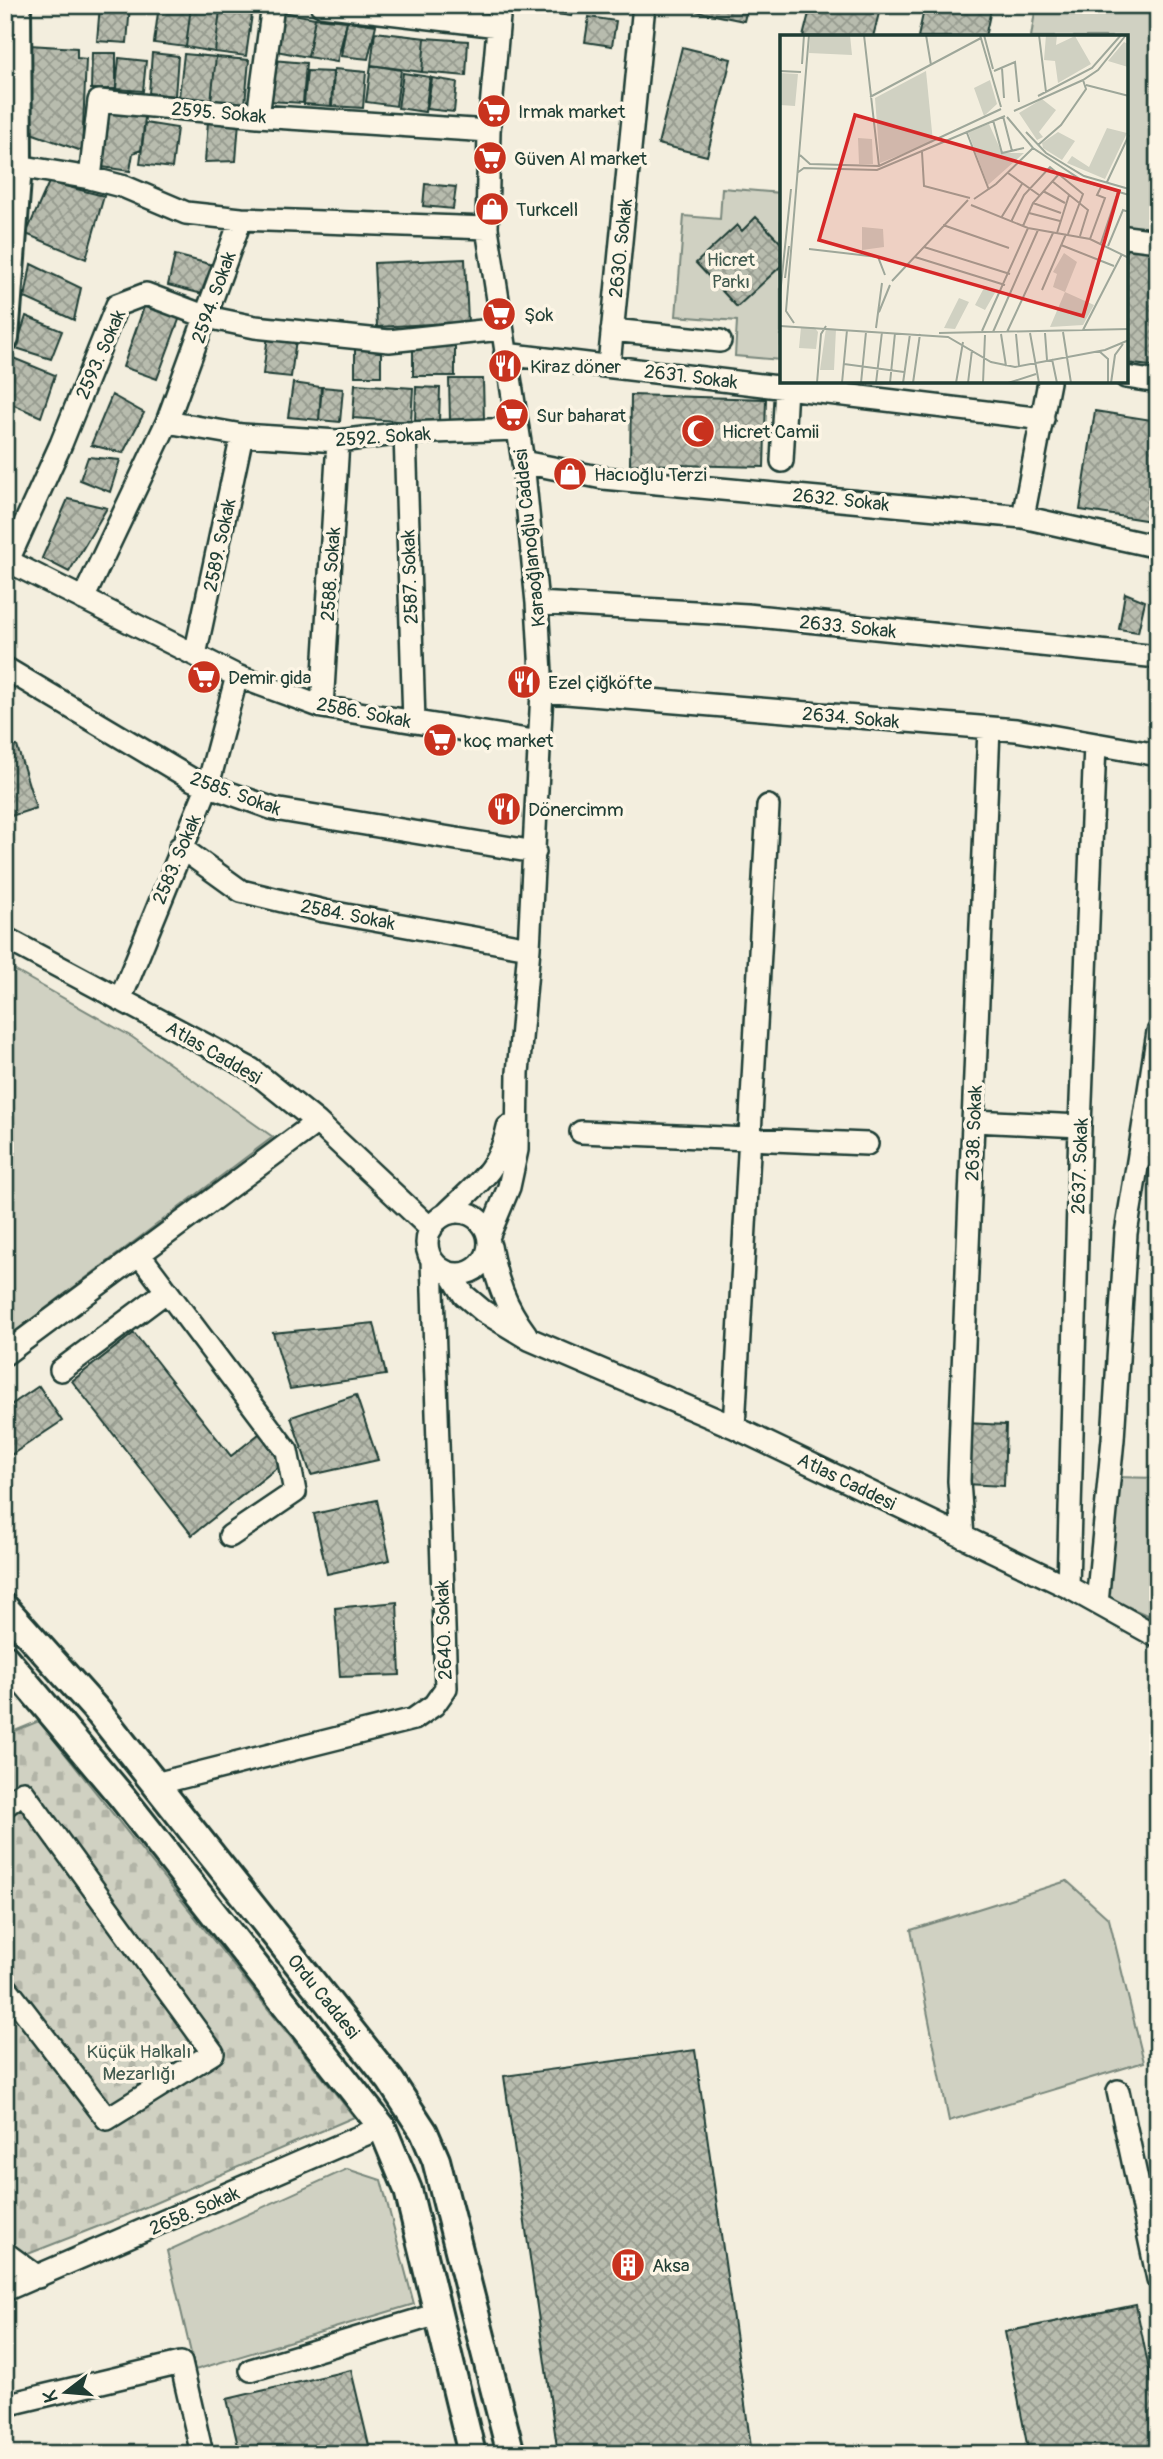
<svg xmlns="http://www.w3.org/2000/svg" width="1163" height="2459" font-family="Pangolin,sans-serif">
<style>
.green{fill:#d0d1c2;stroke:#78877b;stroke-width:2}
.cemetery{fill:url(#cemetery-stones);stroke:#78877b;stroke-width:2}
.building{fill:url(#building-cross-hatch);stroke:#1f3d34;stroke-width:2}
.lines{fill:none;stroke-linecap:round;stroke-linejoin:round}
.minor-casing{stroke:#1f3d34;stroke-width:26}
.major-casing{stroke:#1f3d34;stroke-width:32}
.minor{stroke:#fcf5e5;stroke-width:21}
.major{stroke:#fcf5e5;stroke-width:26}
.labels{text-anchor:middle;stroke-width:7;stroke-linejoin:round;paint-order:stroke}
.poi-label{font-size:19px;fill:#1f3d34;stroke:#fcf5e5;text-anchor:start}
.street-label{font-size:19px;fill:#1f3d34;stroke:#fcf5e5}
.park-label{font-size:19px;fill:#425b50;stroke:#fcf5e5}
.inset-road{fill:none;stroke:#9ea79a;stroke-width:2}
.view{fill:#d62828;fill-opacity:0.15;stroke:#d62828;stroke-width:3.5}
.inset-edge{fill:none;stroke:#1f3d34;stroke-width:3.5}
</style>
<defs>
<pattern id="cemetery-stones" width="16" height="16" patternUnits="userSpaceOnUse" patternTransform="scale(1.75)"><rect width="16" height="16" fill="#d0d1c2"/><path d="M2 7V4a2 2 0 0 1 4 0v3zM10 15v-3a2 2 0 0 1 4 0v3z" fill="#b2b4a7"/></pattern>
<pattern id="building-cross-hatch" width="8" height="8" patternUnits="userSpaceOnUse" patternTransform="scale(1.75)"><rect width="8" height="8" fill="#b8bcae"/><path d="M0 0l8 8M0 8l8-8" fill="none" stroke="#959a8e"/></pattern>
</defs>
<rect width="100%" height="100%" fill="#f3eede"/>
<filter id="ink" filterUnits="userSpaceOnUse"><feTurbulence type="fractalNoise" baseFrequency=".0143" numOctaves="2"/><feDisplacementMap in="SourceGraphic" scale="14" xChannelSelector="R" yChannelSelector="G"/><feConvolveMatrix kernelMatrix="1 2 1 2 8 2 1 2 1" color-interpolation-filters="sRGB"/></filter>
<g filter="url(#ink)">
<path class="green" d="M1036,5H1158V235L1126,230V37H1031Z
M722,188L781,193V360L735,356L737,321L676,316L684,216L720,219Z
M5,965L132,1037L273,1137L5,1339Z
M1114,1477L1158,1478V1620L1109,1598Z
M1067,1881L1109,1919L1144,2062L949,2121L911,1930Z
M347,2169L381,2180L414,2304L195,2370L167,2251Z"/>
<path class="cemetery" d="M39,1721L354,2117L125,2216L5,2263V1735Z"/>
<path class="building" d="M100,5H130L127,43L97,41Z
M159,5L191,6L186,47L154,43Z
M526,5H573L571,16L525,9Z
M686,5H748L744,21L685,9Z
M811,5H881L873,37H803Z
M925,5H992L985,37H918Z
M191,6L220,10L215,52L186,47Z
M220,10L252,14L246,56L215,52Z
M283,12L315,18L308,57L276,51Z
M589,17L616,21L612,46L585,42Z
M315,18L347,21L337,62L308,57Z
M347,21L376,25L368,59L341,56Z
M375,32L425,38L422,72L371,65Z
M425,38L468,41L466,76L422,72Z
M29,45L77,48V58L86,59L82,151L25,131Z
M682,47L731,59L707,156L658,144Z
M92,53H116V89H91Z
M152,53L178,56L175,96L149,93Z
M184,54L216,57L211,101L179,97Z
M216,57L249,60L245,104L211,101Z
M119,58L146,61L143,91L116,89Z
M272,60L306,63L303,103L269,101Z
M371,65L401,70L396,106L366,102Z
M334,69L366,72L363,108L332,106Z
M307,71L333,72L331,106L304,104Z
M403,73L430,77L425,112L398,108Z
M432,78L457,82L454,112L427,109Z
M110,105L146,110L141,150L133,153L130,171L102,167Z
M208,121H239L236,161L205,162Z
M145,123L177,128L172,168L140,164Z
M49,182L104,196L86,259L26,234Z
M425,184L456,187L453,209L423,206Z
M756,217L782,244V265L737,307L696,263L737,225L742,231Z
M1126,248L1158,252V367L1126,363Z
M175,255L217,266L210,296L168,285Z
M465,259L468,322L377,327L374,263Z
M31,264L81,288L74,320L25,298Z
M144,307L180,317L157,379L123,367Z
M26,316L62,331L51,359L16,348Z
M268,335L296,339L291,377L263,374Z
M413,344H455V376H413Z
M355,346H381V376H355Z
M13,358L55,375L41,417L5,401V379Z
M449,379H483L484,420L450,421Z
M293,383L321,387L319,420L288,417Z
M355,384L413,388L411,422L353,418Z
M322,387L343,389L340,422L319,420Z
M416,387L440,388L439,422L415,421Z
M112,395L144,413L123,453L91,445Z
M631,395L766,399L764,467L630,464Z
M1095,411L1158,421V522L1080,510Z
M88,457L120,460L110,492L80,480Z
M68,499L107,508L69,572L42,558Z
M1125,593L1145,601L1138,632L1119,629Z
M17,746L36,808L5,818V749Z
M374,1323L386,1375L290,1389L273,1333Z
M134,1333L231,1456L264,1430L287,1460L192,1535L72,1381Z
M39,1386L62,1421L11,1455H5V1409Z
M356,1395L378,1460L311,1475L291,1417Z
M966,1423L1006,1425L1004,1486L964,1484Z
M377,1500L390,1560L327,1574L314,1514Z
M397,1602L400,1675L340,1677L335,1608Z
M695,2050L752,2454H558L504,2076Z
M1136,2305L1158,2414V2454H1029L1005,2332Z
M351,2370L371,2454H240L227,2399Z"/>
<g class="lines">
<g class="minor-casing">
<path id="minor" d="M321,5L498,26
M258,116L273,5
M18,166L90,178L99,101L258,116L489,131
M90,178L125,187L186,213L241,219
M1126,237L1158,241
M612,330L720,341
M505,354L1043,419
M609,365L644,5
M1126,377L1158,382
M167,422L242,435L338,441L405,433L518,429
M405,433L414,722
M782,461L786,387
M523,462L603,478L1023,517L1158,547
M1023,517L1049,382
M8,561L237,676L322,707L540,742
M5,567L61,444L117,305L146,294L207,317L255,327L389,341L501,329
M83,599L167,422L241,219L487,228
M537,603L747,615L1158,657
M195,655L242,435
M5,668L193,780L274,809L535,852
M542,691L1016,730L1158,755
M322,707L338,441
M180,847L241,891L324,911L529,948
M5,938L251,1069L317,1122L431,1229
M120,1000L208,785L237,676
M974,1121L1080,1126
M581,1132L867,1144
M1138,1161L1158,1032
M427 1243a31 31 0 1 1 62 0a31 31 0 1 1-62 0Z
M447,1213C476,1185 500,1169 508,1127
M489,1235L509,1187L517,1150L518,1073L529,948L542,691L537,603L523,462L487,228L489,131L500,5
M490,1246C496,1280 505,1306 526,1334
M139,1254L287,1451L295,1492L230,1536
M451,1274L464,1295L483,1311L529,1339L734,1427L1068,1587L1158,1637
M5,1354L317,1122
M61,1370L167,1291
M734,1427L768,806
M963,1537L959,1481L961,1420L989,728
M1068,1587L1080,1126L1095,744
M1097,1603L1113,1439L1126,1233L1138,1161L1147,1154L1158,1153
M155,1784L414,1719L434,1705L446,1688L432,1260
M5,1806L23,1792L213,2053L107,2119L5,1986
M1118,2091L1158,2279
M5,2253L38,2277
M5,2290L382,2127
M251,2370L438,2314
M5,2405L181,2363L202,2454"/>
</g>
<g class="major-casing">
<path id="major" d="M5,338L18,166L17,5
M5,1608L99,1713L390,2080L424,2132L436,2160L511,2454
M5,1658L122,1797L382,2127L408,2190L472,2454"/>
</g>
<use href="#minor" class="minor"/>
<use href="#major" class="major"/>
</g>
</g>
<defs>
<g id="supermarket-disc" transform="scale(1.75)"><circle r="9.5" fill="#c8321e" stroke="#fcf5e5"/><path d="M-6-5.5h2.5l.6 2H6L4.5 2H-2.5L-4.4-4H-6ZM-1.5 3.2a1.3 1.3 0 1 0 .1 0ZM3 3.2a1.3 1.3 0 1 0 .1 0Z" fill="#fff"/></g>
<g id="shop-disc" transform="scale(1.75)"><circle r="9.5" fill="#c8321e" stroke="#fcf5e5"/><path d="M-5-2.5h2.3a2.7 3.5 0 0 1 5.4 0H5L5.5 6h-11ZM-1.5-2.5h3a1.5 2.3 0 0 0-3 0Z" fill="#fff"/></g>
<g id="restaurant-disc" transform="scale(1.75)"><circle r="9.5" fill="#c8321e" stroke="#fcf5e5"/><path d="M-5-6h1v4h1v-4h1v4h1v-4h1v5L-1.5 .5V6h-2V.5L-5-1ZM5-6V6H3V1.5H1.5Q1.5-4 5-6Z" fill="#fff"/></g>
<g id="mosque-disc" transform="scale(1.75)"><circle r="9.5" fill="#c8321e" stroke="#fcf5e5"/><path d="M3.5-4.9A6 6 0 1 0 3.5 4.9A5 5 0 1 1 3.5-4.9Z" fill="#fff"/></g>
<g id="building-disc" transform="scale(1.75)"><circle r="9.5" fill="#c8321e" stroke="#fcf5e5"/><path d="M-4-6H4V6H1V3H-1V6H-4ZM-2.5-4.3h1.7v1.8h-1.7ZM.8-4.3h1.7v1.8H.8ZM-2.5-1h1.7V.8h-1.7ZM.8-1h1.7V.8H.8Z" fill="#fff"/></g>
</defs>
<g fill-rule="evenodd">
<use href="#supermarket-disc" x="494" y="111"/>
<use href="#supermarket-disc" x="490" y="158"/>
<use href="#shop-disc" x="492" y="209"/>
<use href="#supermarket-disc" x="499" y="314"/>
<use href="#restaurant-disc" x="505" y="366"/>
<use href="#supermarket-disc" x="512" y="415"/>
<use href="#mosque-disc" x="698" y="431"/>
<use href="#shop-disc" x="570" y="474"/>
<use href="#supermarket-disc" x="204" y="677"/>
<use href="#restaurant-disc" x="524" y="682"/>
<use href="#supermarket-disc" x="440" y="740"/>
<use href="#restaurant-disc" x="504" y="809"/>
<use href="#building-disc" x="628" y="2265"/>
</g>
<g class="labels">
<g class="poi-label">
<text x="518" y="118">Irmak market</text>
<text x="514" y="165">Güven Al market</text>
<text x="516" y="216">Turkcell</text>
<text x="524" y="321">Şok</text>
<text x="530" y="373">Kiraz döner</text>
<text x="536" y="422">Sur baharat</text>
<text x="722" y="438">Hicret Camii</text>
<text x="594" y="481">Hacıoğlu Terzi</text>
<text x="228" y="684">Demir gida</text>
<text x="548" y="689">Ezel çiğköfte</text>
<text x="464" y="747">koç market</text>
<text x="528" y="816">Dönercimm</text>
<text x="652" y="2272">Aksa</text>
</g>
<g class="street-label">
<text transform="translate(219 112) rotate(5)" y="7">2595. Sokak</text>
<text transform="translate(620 248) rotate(-84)" y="7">2630. Sokak</text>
<text transform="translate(213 297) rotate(-70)" y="7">2594. Sokak</text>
<text transform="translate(100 354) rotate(-66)" y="7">2593. Sokak</text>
<text transform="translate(691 376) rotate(7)" y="7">2631. Sokak</text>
<text transform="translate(383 436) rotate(-4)" y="7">2592. Sokak</text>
<text transform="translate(841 499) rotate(6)" y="7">2632. Sokak</text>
<text transform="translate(529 538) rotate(-96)" y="7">Karaoğlanoğlu Caddesi</text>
<text transform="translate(219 545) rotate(-78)" y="7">2589. Sokak</text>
<text transform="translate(330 574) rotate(-86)" y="7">2588. Sokak</text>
<text transform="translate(409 577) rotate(-92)" y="7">2587. Sokak</text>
<text transform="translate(848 626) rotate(6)" y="7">2633. Sokak</text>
<text transform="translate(364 712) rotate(11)" y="7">2586. Sokak</text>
<text transform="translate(851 717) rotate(5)" y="7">2634. Sokak</text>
<text transform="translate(236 793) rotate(20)" y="7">2585. Sokak</text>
<text transform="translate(176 859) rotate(-67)" y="7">2583. Sokak</text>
<text transform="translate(348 914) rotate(11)" y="7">2584. Sokak</text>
<text transform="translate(214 1052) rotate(30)" y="7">Atlas Caddesi</text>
<text transform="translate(973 1133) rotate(-88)" y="7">2638. Sokak</text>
<text transform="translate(1079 1166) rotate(-88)" y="7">2637. Sokak</text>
<text transform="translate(847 1481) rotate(26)" y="7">Atlas Caddesi</text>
<text transform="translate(443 1630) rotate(-92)" y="7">2640. Sokak</text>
<text transform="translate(324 1996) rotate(51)" y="7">Ordu Caddesi</text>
<text transform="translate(194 2210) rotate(-23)" y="7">2658. Sokak</text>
</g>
<g class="park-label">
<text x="731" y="266">Hicret<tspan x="731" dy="22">Parkı</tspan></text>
<text x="139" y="2058">Küçük Halkalı<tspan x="139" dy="22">Mezarlığı</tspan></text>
</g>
</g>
<g transform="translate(780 35)">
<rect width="348" height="348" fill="#f3eede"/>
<path d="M30,0H70L72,20L29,18ZM266,0H277L276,10L295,1L311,29L278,48L275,26L264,25ZM344,7L348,9V32L328,26ZM0,38L18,39L15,71L0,70ZM210,45L217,69L204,81L194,53ZM262,64L276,75L259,97L263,102L257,105L239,78ZM209,89L222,118H244L208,150L188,97ZM327,93L347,98L325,144L287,128L292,121L309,132ZM278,97L295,106L282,125L263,113L262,108ZM78,103L92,104L93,129H79ZM82,192L103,194L104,212L82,215ZM284,218L297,227L285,257L273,252L277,239L273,237ZM205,251L216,256L205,275L195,270ZM285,257L314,270L303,290L270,292ZM179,263L189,267L175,294L164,293ZM21,292H34L38,297L36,314L19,313ZM46,293L56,294L54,335H40Z" fill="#d0d1c2"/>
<path d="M146,36L153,107L100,128L95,63Z" fill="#d0d1c2"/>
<path class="inset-road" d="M84,0L99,131M146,0L151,30M200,0L221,72M204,0L213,34M259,0L266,57M22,29L24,0M222,33L224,63M0,36L21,37M214,36L235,27L239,67M306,50L349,61M258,61L312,33L341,0M90,62L201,3M234,76L303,45L318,35L346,0M223,81L232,116M227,82L253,113L274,127L303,146L349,160M213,85L222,118L244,113M246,97L266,118L304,141L349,154M187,98L209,155M258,110L281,90L306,54L303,45M142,117L144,151L190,163M20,120L30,129L99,131L221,74M17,138L24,133L97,135L225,81M228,138L259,160M272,146L308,175L300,201M327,147L349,100M263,156L285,168M194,164L216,149L253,113M253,168L281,178M191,170L248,193L310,204L349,223M249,178L280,186M221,183L242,149M231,187L244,160L270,132L303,159L288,199M163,190L229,213M243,191L253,168L279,139M277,198L289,160M310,204L325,163L317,160L321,152M321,208L338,157M281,210L334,231M328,211L343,175L349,177M144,212L230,239M29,214L98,222L105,240M135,222L225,250M5,243L9,211M112,246L188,165M262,255L286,199M0,260L11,154M99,277L110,250M14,288L6,276L29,0M0,291L168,302L211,327L235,332L325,315L349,305M96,293L102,248M303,295L342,219M202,296L248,193M213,297L258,195M227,297L273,198M283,297L291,348M159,298L349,294M250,298L259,348M265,298L267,325M221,299L226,331M236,299L239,331M319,316L328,324V348M272,324L277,348M64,329L124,337M37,348L41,299L46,291M62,348L67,295M81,348L86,297M96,348L102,297M110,348L115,298M123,348L130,299M133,348L140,299M176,348L183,307M188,348L192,315M203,348L205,300M228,348L256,339M331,348L335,320L343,309"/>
<path class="view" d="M75,80L339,156L303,281L39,205Z"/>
<rect width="348" height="348" class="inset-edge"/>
</g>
<rect width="1163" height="2459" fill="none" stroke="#fcf5e5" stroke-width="28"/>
<rect x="14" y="14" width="1135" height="2431" fill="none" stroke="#1f3d34" stroke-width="2.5" filter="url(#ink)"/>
<g transform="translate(66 2392) rotate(254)" stroke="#fcf5e5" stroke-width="5" paint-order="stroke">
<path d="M0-5L12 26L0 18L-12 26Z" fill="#1f3d34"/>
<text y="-10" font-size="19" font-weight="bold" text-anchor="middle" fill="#1f3d34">K</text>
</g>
</svg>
